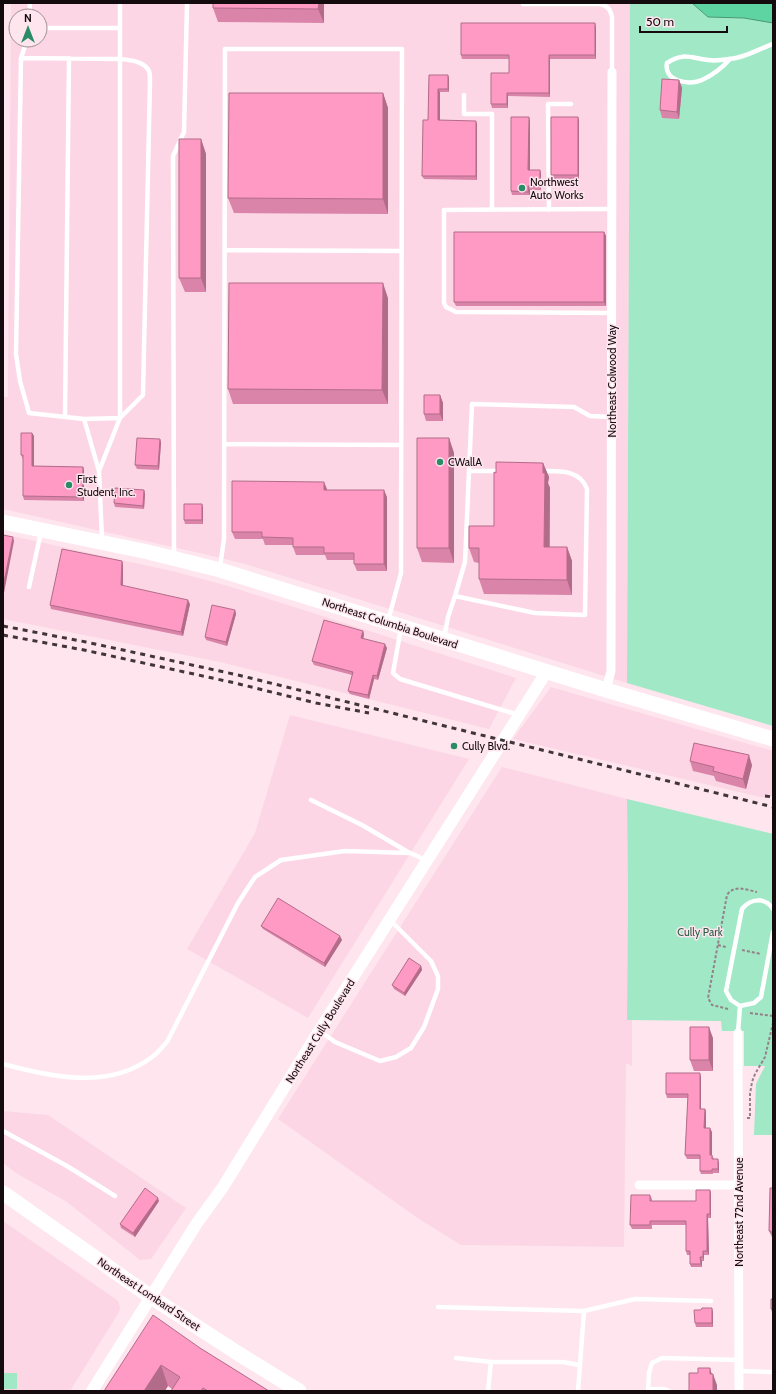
<svg xmlns="http://www.w3.org/2000/svg" width="776" height="1394" font-family="Cabin,sans-serif">
<style>
.built{fill:#fcd6e4;fill-rule:evenodd}
.green{fill:#a1e8c6}
.water{fill:#5ed4a3;stroke:#489876}
.lines{fill:none;stroke-linecap:round;stroke-linejoin:round}
.path{stroke:#938288;stroke-width:2;stroke-dasharray:3 2;stroke-linecap:butt}
.service{stroke:#fff;stroke-width:4.5}
.minor{stroke:#fff;stroke-width:9}
.tertiary{stroke:#fff;stroke-width:12}
.primary{stroke:#fff;stroke-width:15}
.rail{stroke:#413539;stroke-width:3;stroke-dasharray:5 5;stroke-linecap:butt}
.wall{fill:#da84a9}
.shaded-wall{fill:#b26c89}
.building{fill:#fe9ac4;stroke:#b26c89}
.poi-dot{fill:#298c66;stroke:#fee5ee;stroke-width:1.5}
.labels{text-anchor:middle;stroke-width:3;stroke-linejoin:round;paint-order:stroke}
.poi-label{font-size:11px;fill:#140b0e;stroke:#fee5ee;text-anchor:start}
.street-label{font-size:11px;fill:#140b0e;stroke:#fee5ee}
.park-label{font-size:11px;fill:#2d5d48;stroke:#fee5ee}
</style>
<rect width="100%" height="100%" fill="#fee5ee"/>
<path class="built" d="M11,3H630L627,683L245,564L204,554L3,509V397H8ZM16,16H40V40H16Z
M3,534L176,572L228,586L516,678L489,729L220,662L3,619Z
M551,687L773,751V796L760,797L513,739Z
M290,715L469,759L308,1018L187,949L255,833Z
M502,767L627,799L628,895L627,1020H632V1066L626,1063L624,1247L461,1245L419,1219L278,1119Z
M3,1111L48,1115L186,1208L151,1259L140,1260L67,1202L16,1173L3,1163Z
M3,1221L117,1300L119,1303L120,1309L119,1312L70,1391H3Z"/>
<path class="green" d="M630,3H692L708,17L744,18L773,23V726L627,683Z
M627,799L773,834V1135H754L756,1084L765,1066H744V1031H722L721,1021L627,1020L628,895Z
M3,1373H17V1389H3Z"/>
<path class="water" d="M692,3H773V23L744,18L708,17Z"/>
<g class="lines">
<path class="path" d="M718,945L726,947
M742,950L761,954
M728,1009L712,1005L708,998L727,895C734,884 747,890 757,892
M750,1013L773,1016
M747,1118H750V1094L752,1082L755,1074L765,1057L773,1023"/>
<path class="service" d="M523,4H600C608,6 610,9 612,17V72
M29,16L30,3
M40,28H120
M27,40L21,58L16,354L20,381L29,413L84,419L120,418V3
M21,58L120,59C130,60 144,61 149,71C150,74 150,78 150,81L143,395L120,418L99,471
M730,59C722,68 713,75 702,80C689,86 663,81 667,63C684,52 690,58 708,60C714,61 723,60 729,59C745,58 758,49 773,44
M464,95V114H492V210
M549,210L548,104H571
M225,250L402,251
M611,313L456,312L446,307L444,303V210L612,209
M65,417L69,58
M84,419L99,471L102,540
M224,444L401,445
M469,471L472,404L574,407L590,416L612,417
M174,557L173,156L184,132L187,3
M220,567L224,539L225,49H402L401,573L388,621
M29,587L41,532
M455,596L465,562L469,471H501
M401,628L393,673L400,679L519,715
M444,638L448,617L455,596L535,613L585,615L587,489C580,469 558,471 541,471
M311,800L362,825L408,852
M773,909C765,897 751,898 742,909L726,991L731,1000L740,1006L754,1003L761,997L773,932
M320,1031L335,1042L380,1061L396,1057L411,1048L424,1027L438,989V976L431,961L390,920
M738,1033L740,1006
M3,1064C51,1077 109,1090 152,1057C158,1053 162,1047 167,1042L238,903L255,877L281,860L345,851L410,853L426,860
M3,1131L67,1166L115,1196
M438,1307L584,1311L635,1299L711,1301
M456,1358L491,1362H563L579,1365
M740,1371L773,1372
M649,1389H664L669,1391
M488,1391L491,1362
M578,1391L584,1311
M648,1391L649,1373L652,1363L662,1358L740,1360"/>
<path class="minor" d="M606,690L611,671L612,72
M738,1033L739,1391
M639,1185H739"/>
<path class="tertiary" d="M92,1391L197,1223L223,1187L314,1039L547,671"/>
<path class="primary" d="M3,522L148,552L220,570L606,690L773,739
M3,1193L151,1297L239,1354L299,1391"/>
<path class="rail" d="M3,626L86,642L238,675L773,807
M3,635L84,650L235,683L316,703L369,713
M765,796L773,797"/>
</g>
<path class="wall" d="M324,3V23L218,22L213,8Z
M596,27V59H550V97L508,96V108H492L491,104L509,73V59H462L461,55Z
M429,75L449,78V92H440V120L477,124V180L424,179L422,176L428,120Z
M679,80L682,88L679,119L662,118L660,110Z
M383,93L388,108V214L234,213L228,198Z
M578,117L579,121V179H552L551,175Z
M530,121V170H540L541,174V190H530V195H512L511,191Z
M201,139L206,154V292H185L179,278Z
M604,232L606,236V306H456L454,302Z
M388,298V404H233L228,389Z
M440,395L443,403V421H426L424,414Z
M32,433L34,436V466L83,467L84,471V501L24,500L23,496V459L21,455Z
M449,438L454,453V563L422,562L417,548Z
M160,439L161,443L159,470L137,469L135,465Z
M543,463L549,477L548,483L550,488V547H567L572,561V595L484,594L479,579V563L474,562L469,548L494,526L496,473Z
M144,490L145,494L144,509L115,507L114,503Z
M327,490L387,497V571H357L354,564V560H327L325,555H296L293,547V545H265L263,539H235L232,532Z
M202,504L203,508V524H185L184,520Z
M122,561L123,565V586L190,604L183,636L51,609L50,605Z
M235,610L236,614L227,646L206,640L205,637Z
M363,631L364,634L363,638L387,648L378,680L374,679L369,699L350,694L348,691L352,675L314,665L312,661Z
M690,761L752,765L746,789L716,781L714,776L693,771Z
M261,926L342,940L325,967L263,929Z
M421,966L422,970L405,996L394,989L392,985Z
M713,1038V1071H694L690,1060Z
M701,1077V1109H705L706,1112V1128L712,1132V1155L714,1159L719,1163V1173H713V1174H701L700,1171V1159H687L685,1155L688,1098H667L666,1094Z
M773,1188V1237H772L769,1231Z
M710,1190L711,1194V1218H708L709,1255H704V1261H702V1267H691L690,1264V1255H687L686,1251V1225H652V1229H632L630,1225L650,1195L652,1199V1201H696Z
M159,1201L135,1237L121,1228L120,1224Z
M773,1293V1312H772L771,1309L773,1299Z
M713,1312V1327H696L695,1323Z
M200,1348L269,1391H171L172,1389L168,1386L104,1391Z"/>
<path class="shaded-wall" d="M319,3H324V23L318,9Z
M595,23L596,27V59L595,55Z
M549,55L550,59V97L549,93Z
M448,75L449,78V92L448,89Z
M679,80L682,88L679,119L677,112Z
M438,89L440,92V124L438,120Z
M383,93L388,108V214L383,199Z
M507,93L508,96V108L507,104Z
M529,117L530,121V174L528,170Z
M578,117L579,121V179L578,175Z
M476,121L477,124V180L476,176Z
M201,139L206,154V292L201,278Z
M540,170L541,174V190L540,186Z
M528,186L530,190V195L528,192Z
M604,232L606,236V306L604,302Z
M383,283L388,298V404L382,390Z
M440,395L443,403V421L440,414Z
M32,433L34,436V470L32,466Z
M449,438L454,453V563L449,548Z
M160,439L161,443L159,470L158,466Z
M543,463L549,477L548,483L550,488L549,561L544,547Z
M83,467L84,471V501L82,497Z
M324,482L327,489V497L324,490Z
M144,490L145,494L144,509L143,506Z
M384,490L387,497V571L384,564Z
M202,504L203,508V524L202,520Z
M13,537L14,541L3,598V587Z
M567,547L572,561V595L567,580Z
M122,561L123,565V589L121,585Z
M188,600L190,604L183,636L181,632Z
M235,610L236,614L227,646L226,642Z
M363,631L364,634L363,641L361,638Z
M385,644L387,648L378,680L377,676Z
M373,675L374,679L369,699L368,695Z
M749,755L752,765L746,789L743,779Z
M340,936L342,940L325,967L324,963Z
M421,966L422,970L405,996L404,993Z
M709,1027L713,1038V1071L709,1060Z
M700,1073L701,1077V1112L700,1109Z
M705,1109L706,1112V1132L704,1128Z
M710,1128L712,1132V1159L710,1155Z
M718,1159L719,1163V1173L718,1169Z
M710,1190L711,1194V1218L710,1214Z
M158,1198L159,1201L135,1237L133,1233Z
M707,1214L708,1218L709,1255L707,1251Z
M703,1251L704,1255V1261L703,1257Z
M700,1257L702,1261V1267L701,1264Z
M712,1308L713,1312V1327L712,1323Z
M161,1365L168,1386L165,1391H144Z
M710,1368L713,1378V1374L717,1385V1391H713L710,1374Z"/>
<path class="building" d="M213,3H319L318,9L213,8Z
M461,23H595V55H549V93H507V104H491V73H509V55H461Z
M429,75H448V89H438V120L476,121V176H422L423,120H428Z
M662,79L679,80L677,112L660,110Z
M229,93H383V199L228,198Z
M511,117H529L528,170H540V186H528V192L511,191Z
M551,117H578V175H551Z
M179,139H201V278H179Z
M454,232H604V302H454Z
M229,283H383L382,390L228,389Z
M424,395H440V414H424Z
M21,433H32V466L83,467L82,497L23,496V455H21Z
M137,438L160,439L158,466L135,465Z
M417,438H449V548H417Z
M496,462L543,463V473H545L544,547H567V580L479,579V548H469V526H494V472L496,473Z
M232,481L324,482V490H384V564H354V553H324V547H293V538L262,537V532H232Z
M115,488L144,490L143,506L114,503Z
M184,504H202V520H184Z
M3,535L13,537L3,587Z
M62,549L122,561L121,585L188,600L181,632L50,605Z
M212,605L235,610L226,642L205,637Z
M324,620L363,631L361,638L385,644L377,676L373,675L368,695L348,691L353,672L312,661Z
M694,743L749,755L743,779L713,771L714,767L690,761Z
M278,898L340,936L324,963L261,926Z
M409,958L421,966L404,993L392,985Z
M690,1027H709V1060H690Z
M666,1073H700V1109H705L704,1128H710V1155H712V1159H718V1169H712V1171H700V1155H685L688,1094H666Z
M145,1188L158,1198L133,1233L120,1224Z
M770,1188H773V1233H771V1231H769Z
M696,1190H710V1214H707V1251H703V1257H700L701,1264H690V1251H686V1221H650V1225H630L631,1195H650V1201H696Z
M773,1293V1308L771,1309V1299H773Z
M702,1308H712V1323H695L694,1310H701Z
M153,1315L200,1348L269,1391H208L203,1388L201,1391H171L180,1377L161,1365L144,1391H104Z
M698,1368H710V1374H713V1391H689V1373H698Z"/>
<g class="poi-dot">
<circle cx="522" cy="188" r="4"/>
<circle cx="440" cy="462" r="4"/>
<circle cx="69" cy="485" r="4"/>
<circle cx="454" cy="746" r="4"/>
</g>
<g class="labels">
<g class="poi-label">
<text x="530" y="186">Northwest<tspan x="530" dy="13">Auto Works</tspan></text>
<text x="448" y="466">CWallA</text>
<text x="77" y="483">First<tspan x="77" dy="13">Student, Inc.</tspan></text>
<text x="462" y="750">Cully Blvd.</text>
</g>
<g class="street-label">
<text transform="translate(612 381) rotate(-90)" y="4">Northeast Colwood Way</text>
<text transform="translate(390 623) rotate(18)" y="4">Northeast Columbia Boulevard</text>
<text transform="translate(320 1031) rotate(-58)" y="4">Northeast Cully Boulevard</text>
<text transform="translate(739 1212) rotate(-90)" y="4">Northeast 72nd Avenue</text>
<text transform="translate(149 1294) rotate(34)" y="4">Northeast Lombard Street</text>
</g>
<g class="park-label">
<text x="700" y="936">Cully Park</text>
</g>
</g>
<rect width="776" height="1394" fill="none" stroke="#140b0e" stroke-width="8"/>
<g transform="translate(28 28)"><circle r="19" fill="#fee5ee" stroke="#a08e94"/>
<path d="M0-3L7 15L0 10L-7 15Z" fill="#298c66"/>
<text y="-6" font-size="11" font-weight="bold" text-anchor="middle" fill="#140b0e">N</text>
</g>
<path d="M640 26v6h87v-6" fill="none" stroke="#140b0e" stroke-width="2"/>
<text x="646" y="26" font-size="12" fill="#140b0e" stroke="#fee5ee" stroke-width="3" paint-order="stroke">50 m</text>
</svg>
